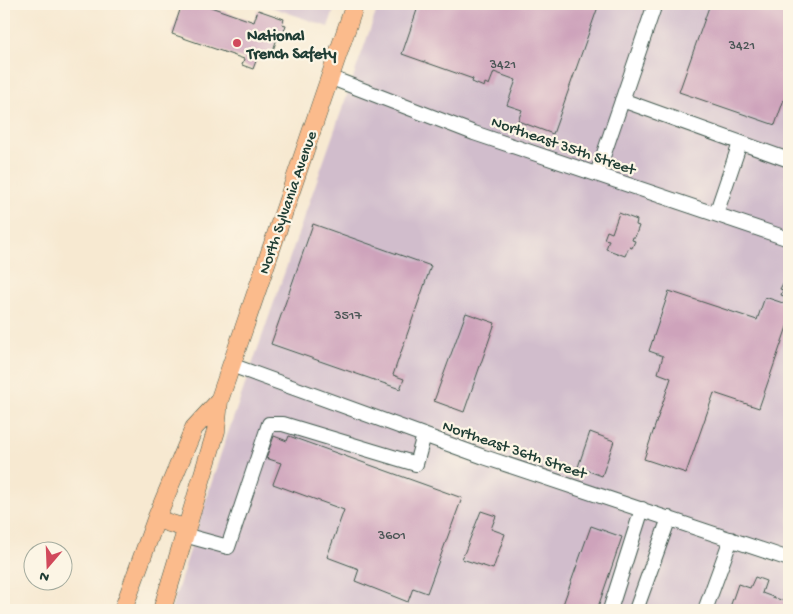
<svg xmlns="http://www.w3.org/2000/svg" width="793" height="614" font-family="'Gochi Hand',sans-serif">
<style>
.industrial{fill:#d1bdcc}
.building{fill:#cea3bb}
.lines{fill:none;stroke-linecap:round;stroke-linejoin:round}
.minor-casing{stroke:#3f574c;stroke-width:16}
.major-casing{stroke:#3f574c;stroke-width:19}
.minor{stroke:#fff;stroke-width:14}
.major{stroke:#fbbb8c;stroke-width:18}
.poi-dot{fill:#d1495b;stroke:#fcf5e5;stroke-width:2}
.labels{text-anchor:middle;stroke-width:4.5;stroke-linejoin:round;paint-order:stroke}
.number-label{font-size:14px;fill:#4b5656}
.poi-label{font-size:16px;font-weight:bold;fill:#1f3d34;stroke:#fcf5e5;text-anchor:start}
.street-label{font-size:16px;fill:#1f3d34;stroke:#fcf5e5}
</style>
<rect width="100%" height="100%" fill="#fcf5e5"/>
<filter id="ink" filterUnits="userSpaceOnUse"><feTurbulence type="fractalNoise" baseFrequency=".02" numOctaves="2"/><feDisplacementMap in="SourceGraphic" scale="10" xChannelSelector="R" yChannelSelector="G"/><feConvolveMatrix kernelMatrix="1 2 1 2 8 2 1 2 1" color-interpolation-filters="sRGB"/></filter>
<filter id="wash" filterUnits="userSpaceOnUse"><feTurbulence type="fractalNoise" baseFrequency=".0096" numOctaves="4" result="noise"/><feDisplacementMap in="SourceGraphic" scale="20" xChannelSelector="R" yChannelSelector="G"/><feGaussianBlur stdDeviation="1.12" result="paint"/><feColorMatrix in="noise" values="0 0 0 0 0 0 0 0 0 0 0 0 0 0 0 0 0 1.4 0 .05"/><feComposite in="paint" operator="in"/></filter>
<g filter="url(#wash)">
<rect width="100%" height="100%" fill="#f7e9d1"/>
<path class="industrial" d="M263,4H336L328,27Z
M379,4H789V610H171L221,453Z"/>
<g id="blocks">
<path class="building" d="M182,4H202L254,22L258,10L284,19L282,24L286,25L283,34L279,33L271,56L259,53L253,69L242,65L244,59L172,34Z
M410,4H599L553,134L518,121L522,110L507,105L516,80L494,72L489,85L485,83L484,87L472,82L473,79L402,54L418,7Z
M710,4H789V85L775,125L679,92Z
M619,213L637,220L636,225L639,226L635,237H633L632,240L635,241L632,248L629,247L625,256L606,249L609,240L604,239L607,231L612,233Z
M313,224L431,266L393,375L404,379L400,389L271,344Z
M788,274L789,275V298L781,295L783,290L780,289Z
M669,291L757,320L765,297L789,305V321L759,408L714,393L686,473L644,459L671,378L658,373L663,356L649,351Z
M466,313L495,323L464,412L434,401Z
M590,432L614,441L602,476L578,467Z
M274,436L287,441L289,436L462,498L427,593L413,588L408,602L355,581L359,569L327,557L344,510L273,484L281,463L266,458Z
M481,511L496,516L491,529L505,534L493,569L462,559Z
M591,526L622,537L597,610H561Z
M755,577L766,581L762,593L789,603V610H729L738,584L750,588Z"/>
</g>
</g>
<g filter="url(#ink)">
<use href="#blocks" fill-opacity="0" stroke="#3f574c" stroke-width="1"/>
<g class="lines">
<g class="minor-casing">
<path id="minor" d="M329,77L474,133L789,239
M622,100L789,160
M597,174L655,4
M716,214L740,143
M231,365L484,457L789,559
M184,535L228,547L269,424H283L416,464L424,435
M610,610L642,509
M636,610L669,518
M705,610L731,539"/>
</g>
<g class="major-casing">
<path id="major" d="M156,519L185,528
M123,610L156,519L194,428L219,401
M162,610L216,431L219,401L355,4"/>
</g>
<use href="#minor" class="minor"/>
<use href="#major" class="major"/>
</g>
</g>
<circle class="poi-dot" cx="237" cy="43" r="5"/>
<g class="labels">
<g class="number-label">
<text x="742" y="49">3421</text>
<text x="503" y="68">3421</text>
<text x="348" y="319">3517</text>
<text x="392" y="539">3601</text>
</g>
<g class="poi-label">
<text x="247" y="40">National<tspan x="247" dy="18">Trench Safety</tspan></text>
</g>
<g class="street-label">
<text transform="translate(564 144) rotate(19)" y="6">Northeast 35th Street</text>
<text transform="translate(286 202) rotate(-71)" y="6">North Sylvania Avenue</text>
<text transform="translate(515 448) rotate(19)" y="6">Northeast 36th Street</text>
</g>
</g>
<rect width="793" height="614" fill="none" stroke="#fcf5e5" stroke-width="20"/>
<g transform="translate(48 566) rotate(199)"><circle r="24" fill="#fcf5e5" stroke="#a4ab9e"/>
<path d="M0-4L9 19L0 12L-9 19Z" fill="#d1495b"/>
<text y="-8" font-size="14" font-weight="bold" text-anchor="middle" fill="#1f3d34">N</text>
</g>
</svg>
